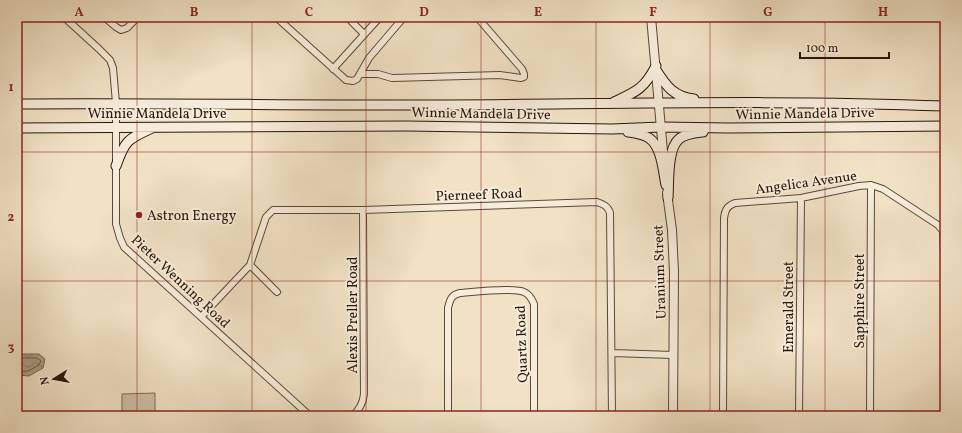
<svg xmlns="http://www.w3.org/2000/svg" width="962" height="433" font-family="Vollkorn,serif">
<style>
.grass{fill:#cfbfa6;stroke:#7b6a58}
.water{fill:url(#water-waves);stroke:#776754}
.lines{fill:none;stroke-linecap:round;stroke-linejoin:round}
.shore{stroke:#6a5a48;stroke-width:1}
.minor-casing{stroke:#5a4938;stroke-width:8}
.tertiary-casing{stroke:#5a4938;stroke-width:10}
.secondary-casing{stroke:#271609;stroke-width:11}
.minor{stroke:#f6ecda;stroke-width:6}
.tertiary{stroke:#f6ecda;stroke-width:8}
.secondary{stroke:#f6ecda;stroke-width:9}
.grid{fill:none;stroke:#8f2418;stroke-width:1;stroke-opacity:0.55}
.poi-dot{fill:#8f2418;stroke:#f6ecda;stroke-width:1.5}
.labels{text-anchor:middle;stroke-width:4;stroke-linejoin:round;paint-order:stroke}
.street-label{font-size:14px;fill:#271609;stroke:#f6ecda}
.poi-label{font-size:14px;fill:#271609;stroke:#f6ecda;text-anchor:start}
.neatline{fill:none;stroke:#8f2418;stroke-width:1.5}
.grid-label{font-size:13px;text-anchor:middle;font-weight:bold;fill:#8f2418}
</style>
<defs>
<pattern id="water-waves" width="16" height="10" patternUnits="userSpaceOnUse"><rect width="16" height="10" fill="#ac9d86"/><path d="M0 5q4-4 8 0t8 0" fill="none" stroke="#8c7f6c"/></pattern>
</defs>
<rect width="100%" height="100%" fill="#f1e2c6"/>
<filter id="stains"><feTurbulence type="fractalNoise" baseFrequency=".005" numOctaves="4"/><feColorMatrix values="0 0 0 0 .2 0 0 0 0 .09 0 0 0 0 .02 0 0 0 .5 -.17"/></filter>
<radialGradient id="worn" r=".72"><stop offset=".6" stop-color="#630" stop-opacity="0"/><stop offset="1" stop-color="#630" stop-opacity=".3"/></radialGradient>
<path class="grass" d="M155,393V416H122V394Z"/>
<path class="water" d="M24,354H39L45,359L43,368L29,376L17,375V355Z"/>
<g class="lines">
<path class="shore" d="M17,358H37L41,361L39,365L28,371L17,372"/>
<g class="minor-casing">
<path id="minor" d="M64,17L99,49L110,60L113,68L116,103V224L120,238L124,247L310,416
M104,17L116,27L121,30L127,28L138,17
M276,17L346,80L353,81L357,79L369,58L404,17
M347,17L364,34
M333,69L380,17
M360,74H378L392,78L500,75L521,78L524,77V74L522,69L477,17
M250,265L277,292
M201,317L250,265L266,217L273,210H363L597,202C603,204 608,206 610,213L612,416
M612,353L673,355
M353,416C359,409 363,404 364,394L363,210
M448,416V308C450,300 451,295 460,293C473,292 513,287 524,292C529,294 532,299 534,304V416
M723,416L724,218C725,210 727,206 735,203L801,198L859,186L871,185L883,189L938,225L943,231L945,276
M799,416L801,198
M870,416L871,185
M944,416L945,325"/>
</g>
<g class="tertiary-casing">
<path id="tertiary" d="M651,17L664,162
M667,193L672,230L674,272L673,416"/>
</g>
<g class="secondary-casing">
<path id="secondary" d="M656,70C666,86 674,97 694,99
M614,102C636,92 644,89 656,66
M17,104C144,103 272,105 399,105C581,105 763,99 945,106
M17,128L406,126L612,129L661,127L728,128L945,126
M628,132C635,133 643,134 649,138C662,147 663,171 666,185
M116,166C125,140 128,139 152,128
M668,198C669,183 667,149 679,139C685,134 695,133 703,132"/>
</g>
<use href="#minor" class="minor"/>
<use href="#tertiary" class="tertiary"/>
<use href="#secondary" class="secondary"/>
</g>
<path class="grid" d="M137,17V416M252,17V416M366,17V416M481,17V416M596,17V416M710,17V416M825,17V416M17,152H945M17,281H945"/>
<circle class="poi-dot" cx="139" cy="215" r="4"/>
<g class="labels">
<g class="street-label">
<text x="157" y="118">Winnie Mandela Drive</text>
<text transform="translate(481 113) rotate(1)" y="5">Winnie Mandela Drive</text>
<text transform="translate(805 113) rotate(-1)" y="5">Winnie Mandela Drive</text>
<text transform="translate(806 182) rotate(-8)" y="5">Angelica Avenue</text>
<text transform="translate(479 194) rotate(-2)" y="5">Pierneef Road</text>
<text transform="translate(659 272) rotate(-92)" y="5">Uranium Street</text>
<text transform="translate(181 281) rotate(43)" y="5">Pieter Wenning Road</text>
<text transform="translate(859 301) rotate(-90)" y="5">Sapphire Street</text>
<text transform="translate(788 307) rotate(-90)" y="5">Emerald Street</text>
<text transform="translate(352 315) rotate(-90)" y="5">Alexis Preller Road</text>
<text transform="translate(521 344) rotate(-92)" y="5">Quartz Road</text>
</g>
<g class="poi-label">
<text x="147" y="220">Astron Energy</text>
</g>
</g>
<rect width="962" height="433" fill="none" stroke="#f1e2c6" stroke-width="44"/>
<g transform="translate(54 379) rotate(259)" stroke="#f6ecda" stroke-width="3" paint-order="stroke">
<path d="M0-3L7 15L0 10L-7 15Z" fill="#271609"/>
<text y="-6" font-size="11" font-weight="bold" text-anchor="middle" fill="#271609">N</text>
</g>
<path d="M800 52v6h89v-6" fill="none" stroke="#271609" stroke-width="2"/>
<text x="806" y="52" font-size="12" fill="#271609" stroke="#f6ecda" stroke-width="3" paint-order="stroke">100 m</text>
<rect x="22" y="22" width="918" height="389" class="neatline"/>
<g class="grid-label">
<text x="79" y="16">A</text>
<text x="194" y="16">B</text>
<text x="309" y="16">C</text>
<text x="424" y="16">D</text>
<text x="538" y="16">E</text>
<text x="653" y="16">F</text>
<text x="768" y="16">G</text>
<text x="883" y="16">H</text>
<text x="11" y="91">1</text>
<text x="11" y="221">2</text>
<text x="11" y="351">3</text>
</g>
<rect width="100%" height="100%" filter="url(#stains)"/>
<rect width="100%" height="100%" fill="url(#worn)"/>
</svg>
